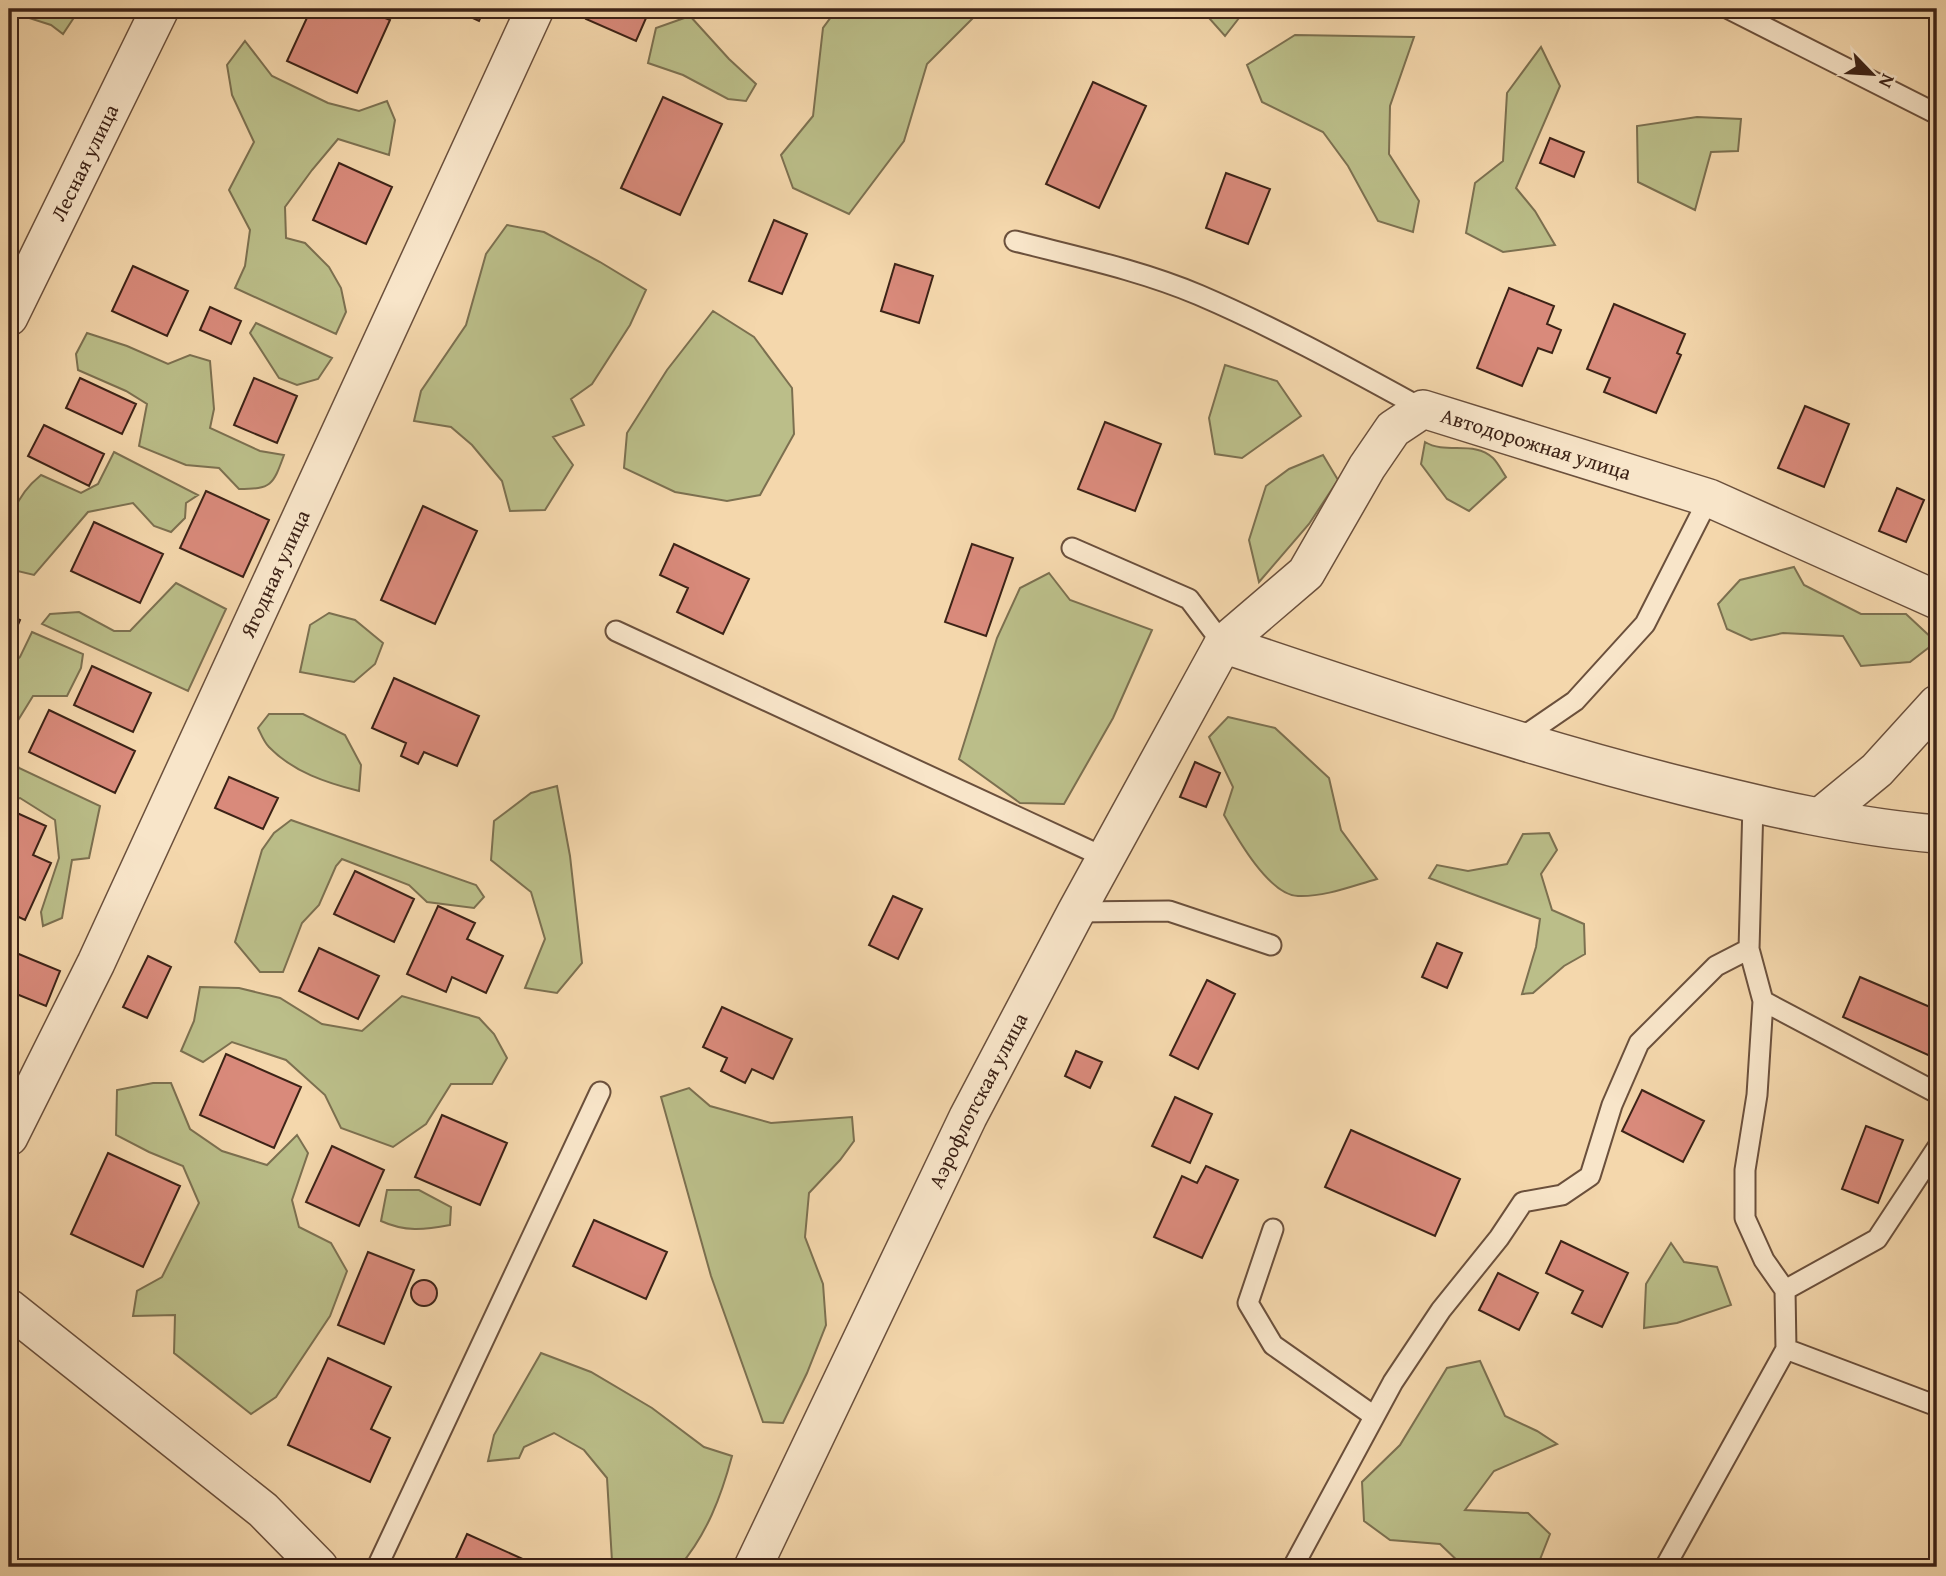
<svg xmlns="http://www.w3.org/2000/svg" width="1946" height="1576" font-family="'Gentium Book Plus',serif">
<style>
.green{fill:#bbbe89;stroke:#7c7050;stroke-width:2}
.building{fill:#d98a7b;stroke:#3d2317;stroke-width:2}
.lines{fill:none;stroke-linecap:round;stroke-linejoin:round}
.service-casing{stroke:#6b503c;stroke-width:23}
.minor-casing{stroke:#6b503c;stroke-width:40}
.service{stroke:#f8e5c9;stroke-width:19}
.minor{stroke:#f8e5c9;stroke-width:37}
.labels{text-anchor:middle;stroke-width:6;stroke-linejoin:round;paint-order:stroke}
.street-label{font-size:21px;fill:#3d2317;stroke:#f8e5c9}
</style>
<rect width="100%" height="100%" fill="#f4d7ac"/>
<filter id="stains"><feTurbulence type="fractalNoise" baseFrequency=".00286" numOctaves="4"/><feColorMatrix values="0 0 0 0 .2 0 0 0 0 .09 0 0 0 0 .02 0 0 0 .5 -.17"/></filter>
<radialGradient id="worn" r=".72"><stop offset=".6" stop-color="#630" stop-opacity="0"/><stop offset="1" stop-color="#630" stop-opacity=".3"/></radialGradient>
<path class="green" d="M26,9H77V13L63,34L51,25L29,18Z
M837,9H982L927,64L904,141L849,214L793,188L781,155L813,116L823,28Z
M1201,9H1246L1225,36Z
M690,16L729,59L756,84L746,101L728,99L683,75L648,63L656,28Z
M1295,35L1414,37L1390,106L1389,154L1419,201L1413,232L1378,221L1348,166L1323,132L1262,102L1247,65Z
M245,41L272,76L328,103L359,111L387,101L395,120L389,155L338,139L312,170L285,207L286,238L305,243L329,267L341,288L346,312L336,334L235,288L245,266L250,230L229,190L254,142L232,95L227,65Z
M1541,47L1560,86L1516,188L1535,211L1555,245L1503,252L1466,233L1475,183L1503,161L1507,93Z
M1697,117L1741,119L1738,151L1711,152L1695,210L1638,182L1637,126Z
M507,225L544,232L600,262L646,290L630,325L592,384L571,399L584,425L553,437L573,465L545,510L510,511L502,481L472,445L451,427L414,421L421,391L466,325L486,254Z
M713,311L754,337L792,388L794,434L760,495L727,501L675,492L624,468L627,433L667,370Z
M256,323L332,358L318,379L297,385L279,378L250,333Z
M87,333L127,346L168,364L190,355L210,361L214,409L210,428L260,451L284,455C273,485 272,489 239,489L219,468L186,465L139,446L147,404L126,391L78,370L76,354Z
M1225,365L1277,381L1301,416L1242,458L1215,454L1209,418Z
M1425,442C1446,455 1474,440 1493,458C1498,463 1502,471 1506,477L1469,511L1447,499L1421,464Z
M114,452L198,495L186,503L185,518L171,532L154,526L133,503L88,512L34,575L9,569C9,528 7,503 41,475L81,493L98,484Z
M1323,455L1338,480L1309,524L1259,582L1249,540L1266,486L1289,469Z
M1794,567L1804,585L1861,614H1906L1936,642L1910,662L1861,666L1843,636L1783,633L1751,640L1727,629L1718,604L1740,580Z
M1049,573L1070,600L1152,630L1113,718L1064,804L1020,803L959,759L997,638L1020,588Z
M176,583L226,609L188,691L42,624L50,614L79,612L114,631H130Z
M329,613L355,620L383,643L375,664L354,682L300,672L310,625Z
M32,632L83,654L81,668L67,696H33L9,735V667L20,657Z
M269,714H303L345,735L361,765L359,791C327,783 293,772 269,747C264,742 261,734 258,728Z
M1228,717L1275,728L1329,778L1341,830L1377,879C1352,886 1325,897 1298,896C1269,895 1237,838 1224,815L1233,787L1209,737Z
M9,751L19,768L100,806L89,858L72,860L62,918L43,926L41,912L59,858L55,820L20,798L9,801Z
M557,786L570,856L582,963L557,993L525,988L545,939L531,892L491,860L494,821L531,793Z
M291,820L476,885L484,897L474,908L427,902L409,885L342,859L336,866L319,905L302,923L283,972H260L235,942L262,850L274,833Z
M1549,833L1557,850L1541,874L1552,910L1584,924L1585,954L1564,966L1533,993L1522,994L1536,947L1540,919L1429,878L1437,865L1468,871L1507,864L1523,834Z
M200,987L239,988L280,998L322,1024L362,1031L402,996L479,1018L494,1034L507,1058L492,1084H451L426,1124L393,1147L341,1128L325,1095L286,1060L232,1042L203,1062L181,1051L194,1021Z
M153,1083H171L190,1129L222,1151L267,1165L297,1135L308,1153L292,1200L299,1227L331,1243L347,1271L330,1316L276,1397L251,1414L174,1353L175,1315L133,1316L137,1291L162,1277L199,1203L183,1166L149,1152L116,1135L117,1090Z
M689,1088L710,1106L771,1123L852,1117L854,1141L840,1160L809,1193L805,1237L823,1284L826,1325L807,1373L783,1423L763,1422L711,1276L661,1097Z
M387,1190H419L451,1207L450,1225C424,1230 405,1232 381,1221Z
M1671,1243L1684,1262L1717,1267L1731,1305L1677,1323L1644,1328L1646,1284Z
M541,1353L591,1372L652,1408L704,1447L732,1456C721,1497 707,1534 679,1567H617L612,1561L607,1478L584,1450L554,1433L524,1447L519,1458L488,1461L494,1435Z
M1480,1361L1505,1416L1537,1431L1557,1444L1494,1471L1465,1510L1528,1513L1550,1534L1537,1567H1464L1440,1544L1390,1540L1364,1521L1362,1482L1400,1445L1447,1368Z"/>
<path class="building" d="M311,9H364L390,20L357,93L287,61Z
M453,9H484L479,21Z
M590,9H650L636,41L586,19Z
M1093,82L1146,106L1099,208L1046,184Z
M663,97L722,124L680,215L621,188Z
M1550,138L1584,152L1574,177L1540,163Z
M339,163L392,187L366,244L313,220Z
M1226,173L1270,189L1248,244L1206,228Z
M774,220L807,234L782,294L749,281Z
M895,264L933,276L919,323L881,311Z
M133,266L188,291L167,336L112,311Z
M1509,288L1554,306L1547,324L1561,330L1552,353L1538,348L1522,386L1477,368Z
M1614,304L1685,334L1677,353L1681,355L1656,413L1604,392L1610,378L1587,369Z
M210,307L241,321L231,344L200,330Z
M80,378L136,404L122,434L66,408Z
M254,378L297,396L277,443L234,425Z
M1805,406L1849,424L1824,487L1778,468Z
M1105,422L1161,444L1135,511L1078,489Z
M44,425L104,454L89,486L28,456Z
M1897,488L1924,500L1906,542L1879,531Z
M206,491L269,520L243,577L180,548Z
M423,506L477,531L435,624L381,600Z
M94,522L163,554L140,603L71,571Z
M674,544L749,579L723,634L677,612L688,588L660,575Z
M972,544L1013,558L986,636L945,622Z
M9,615L20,620L9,646Z
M92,666L151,693L133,732L74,705Z
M394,678L479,716L457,766L424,752L418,764L401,756L406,743L372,728Z
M49,710L135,751L115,793L29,752Z
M1195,762L1220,773L1206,807L1180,797Z
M229,777L278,798L263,829L215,808Z
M17,813L46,826L33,855L51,863L25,920L10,913L9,917V832Z
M355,871L414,899L394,942L334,914Z
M893,896L922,909L898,959L869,945Z
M438,906L475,923L467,939L503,956L486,993L452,977L446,992L407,974Z
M1437,943L1462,953L1447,988L1422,977Z
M319,948L379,976L358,1019L299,991Z
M9,950L60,971L46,1006L9,991Z
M148,956L171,967L147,1018L123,1007Z
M1860,977L1937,1010V1059L1843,1017Z
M1207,980L1235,994L1198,1069L1170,1055Z
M722,1007L792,1039L773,1079L752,1069L745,1083L721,1071L727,1058L703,1047Z
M1076,1051L1102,1062L1090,1088L1065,1076Z
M226,1054L301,1087L274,1148L200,1115Z
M1642,1090L1704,1121L1683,1162L1622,1131Z
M1175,1097L1212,1114L1190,1163L1152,1146Z
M442,1115L507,1143L480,1205L415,1177Z
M1866,1126L1903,1140L1878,1203L1842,1189Z
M1351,1130L1460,1179L1435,1236L1325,1187Z
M332,1146L384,1170L359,1226L306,1202Z
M108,1153L180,1186L143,1267L71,1234Z
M1206,1166L1238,1180L1202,1258L1154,1237L1182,1176L1197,1183Z
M594,1220L667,1252L646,1299L573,1266Z
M1561,1241L1628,1273L1602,1327L1572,1313L1583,1291L1546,1273Z
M368,1252L414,1270L384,1344L338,1325Z
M1498,1273L1538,1293L1519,1330L1479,1310Z
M411 1293a13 13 0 1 1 26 0a13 13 0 1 1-26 0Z
M328,1358L391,1387L371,1429L390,1438L370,1482L288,1445Z
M467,1534L525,1560L522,1567H452Z"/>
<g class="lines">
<g class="service-casing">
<path id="service" d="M1729,9L1937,114
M1015,241C1077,257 1140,270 1199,295C1276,328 1350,369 1423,409
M1072,548L1189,599L1223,644
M616,631L1106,858
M1518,740L1575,701L1645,624L1709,498
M1076,912L1169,911L1271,945
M1763,1001L1937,1093
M1273,1229L1248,1303L1273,1345L1374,1416
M1785,1290L1877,1239L1937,1148
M1786,1349L1937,1406
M377,1567L600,1092
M1293,1567L1393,1382L1441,1310L1499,1238L1523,1202L1562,1195L1590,1176L1612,1105L1639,1043L1716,966L1749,949
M1665,1567L1786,1349L1785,1290L1764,1260L1745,1218V1170L1757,1095L1763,1001L1749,949L1753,804"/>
</g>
<g class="minor-casing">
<g id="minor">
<path id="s1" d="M9,317L160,9"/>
<path d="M1223,644C1375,695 1527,747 1683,786C1766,807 1852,827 1937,834"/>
<path d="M1821,816L1877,770L1937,704"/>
<path id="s2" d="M9,1137L96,963L535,9"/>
<path d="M9,1308L263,1510L319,1567"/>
<path id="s3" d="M753,1567L968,1117L1076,912L1223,644L1306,573L1367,467L1393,429L1423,409L1709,498L1937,600"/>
</g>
</g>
<use href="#service" class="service"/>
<use href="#minor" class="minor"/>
</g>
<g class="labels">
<g class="street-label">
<text dy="7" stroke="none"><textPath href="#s1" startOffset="172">Лесная улица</textPath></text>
<text dy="7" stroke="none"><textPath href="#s3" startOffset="1468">Автодорожная улица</textPath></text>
<text dy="7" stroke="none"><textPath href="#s2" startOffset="623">Ягодная улица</textPath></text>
<text dy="7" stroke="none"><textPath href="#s3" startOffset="518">Аэрофлотская улица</textPath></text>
</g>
</g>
<rect width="1946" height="1576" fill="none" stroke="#f4d7ac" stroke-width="35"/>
<rect x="10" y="10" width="1925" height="1555" fill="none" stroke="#3d2317" stroke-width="3.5"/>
<rect x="18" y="18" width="1911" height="1541" fill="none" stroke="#3d2317" stroke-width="2"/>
<g transform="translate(1872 74) rotate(115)" stroke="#f8e5c9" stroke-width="5" paint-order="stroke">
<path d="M0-5L12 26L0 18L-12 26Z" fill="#3d2317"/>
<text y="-10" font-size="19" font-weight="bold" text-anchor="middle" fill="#3d2317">N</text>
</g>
<rect width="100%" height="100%" filter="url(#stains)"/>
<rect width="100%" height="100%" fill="url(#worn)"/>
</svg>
